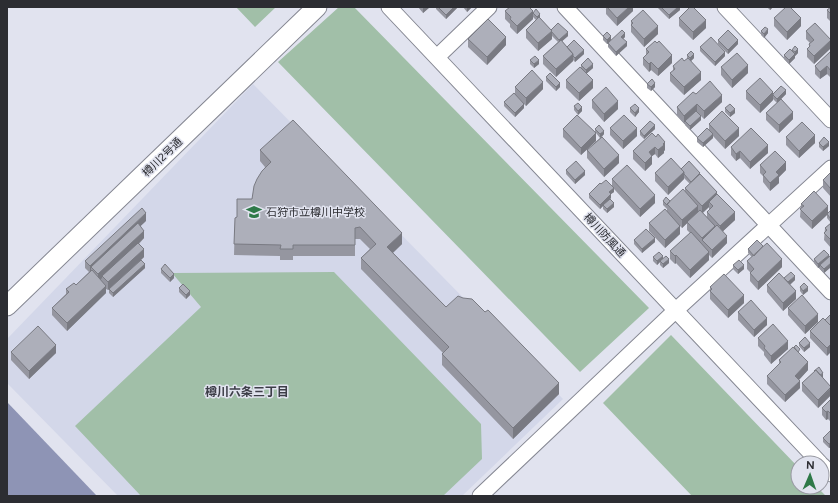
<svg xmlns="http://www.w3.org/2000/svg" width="838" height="503" font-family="Figtree,'Noto Sans JP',sans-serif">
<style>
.built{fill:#d3d7e9}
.green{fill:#a1bfa8}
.water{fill:#8e94b5}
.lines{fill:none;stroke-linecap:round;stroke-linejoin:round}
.minor-casing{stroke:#858792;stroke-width:17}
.tertiary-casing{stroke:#858792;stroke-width:21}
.minor{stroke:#fff;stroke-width:15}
.tertiary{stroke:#fff;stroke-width:19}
.wall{fill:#9596a0;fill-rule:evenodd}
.shaded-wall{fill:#797a82}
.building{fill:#adafba;stroke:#797a82}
.labels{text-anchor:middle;stroke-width:3;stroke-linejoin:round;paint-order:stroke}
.street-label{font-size:11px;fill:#2c2d32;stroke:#e1e3ef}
.poi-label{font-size:11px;fill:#2c2d32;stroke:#e1e3ef;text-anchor:start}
.neighbourhood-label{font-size:12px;font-weight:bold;fill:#3d3e48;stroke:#e1e3ef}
</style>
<rect width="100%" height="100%" fill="#e1e3ef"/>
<path class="built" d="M253,84L563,399L462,496H118L7,383V339Z"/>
<path class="green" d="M236,7H276L255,27Z
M339,7H354L649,308L580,372L278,62Z
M334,272L481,424L482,459L443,496H141L75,426L201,307L172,273Z
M671,335L798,467V487H817L826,496H692L603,403Z"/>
<path class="water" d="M7,402L97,496H7Z"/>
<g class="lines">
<g class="minor-casing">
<path id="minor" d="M389,7L820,463
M565,7L831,292
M725,7L831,120
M437,57L489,7
M822,465L831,474
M480,496L676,310L831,168"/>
</g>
<g class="tertiary-casing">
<path id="tertiary" d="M7,306L317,7"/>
</g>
<use href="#minor" class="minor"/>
<use href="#tertiary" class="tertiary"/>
</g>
<path class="wall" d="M418,7H430L423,13Z
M436,7H458L446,19L436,9Z
M463,7H472L467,12Z
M606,7H633V11L617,26L606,14Z
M657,7H680V10L669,19Z
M767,7H773L770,10Z
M831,7V22L827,18V10Z
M505,11L533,12L540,18L551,30L568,36L562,41L567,47L584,54L575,62L573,60V61L556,77L543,64V56L558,42L552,36V39L538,51L526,38V30L536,20L533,17V19L517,34L510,27V24L505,19Z
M679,18L706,28L693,40L679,26Z
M774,18L801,26L787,40L774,26Z
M631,21L658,34L644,47L631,32Z
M761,31L768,33L764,38L761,35Z
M806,31L831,40V48L814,64L807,57V49L809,48V44L810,43L806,39Z
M603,36L611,40L625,37L623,39L627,46L616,56L608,47V44H607L603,40Z
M468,39L506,45L487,65L468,47Z
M718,40L738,44L728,54L718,44Z
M700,47L725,56L715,66L700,51Z
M646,49L672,63L658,76L651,70L649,72L643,65V58L646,55Z
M792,50L798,53L795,56V58L789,64L784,59V55L792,51Z
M831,51V78L827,74L820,79L815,74V66Z
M687,55L694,58L691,61L701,80L684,95L670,81V73L673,71V66L684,61L687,59Z
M530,60L539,64L534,68L530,64Z
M581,65L593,68L586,74L593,88L579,101L566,88V80L581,68Z
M721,67L748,73L732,88L721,75Z
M546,77L560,87L556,91L546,81Z
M647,84L655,87L651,91L647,88Z
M515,87L543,89L526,106L515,95L524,108L515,117L504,106V102L515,94Z
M746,91L786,94L781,99L793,119L779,133L766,120V113L777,103L773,99V100L760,113L746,99Z
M696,94L722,102L704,119L697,112L701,120L690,130L685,125V122L684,123L677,115V107Z
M592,100L618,109L604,122L592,108Z
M574,106L582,111L578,115L574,110Z
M630,108L639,112L635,117L630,112Z
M725,108L735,113L730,117L725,112Z
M709,124L739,136L725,149L713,136V138L703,147L697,142V138L709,130Z
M610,128L637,136L623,149L610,135Z
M563,129L595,133V129L604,134L602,137L619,163L604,177L587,158V150L600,138L596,133V141L581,155L563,137Z
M655,129L644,139L640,135V131Z
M652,133L665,150L664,151V153L658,158L655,154L652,156V164L645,171L633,159V151Z
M786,137L815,143L799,158L786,145Z
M819,143L829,146L823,151L819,147Z
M731,147L768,153L750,169L740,158L736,161L731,155Z
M260,150L402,244L393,253L446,307L559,394L513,439L442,365V354L443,353L361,269V258L370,249L360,239H355V256H293V260H280V256L234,255L235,218L237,217L252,199L265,167L260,161Z
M760,165L786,170L779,177V183L770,191L763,182V176L760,173Z
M681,169L717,194L735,220L723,231L727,243L712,258L709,255V260L690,278L676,263L675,264L670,259V251L690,233L687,230V223L682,228L680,226V234L665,248L649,231V223L667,211V209L663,205V201H670L685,192V188L690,184L684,178V179L668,195L655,181V173ZM709,207V210L707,212V217L703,213Z
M566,170L585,175L575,184L566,174Z
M831,172V197L823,188V180Z
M612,179L655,203L640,217L614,189V192L611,194V198L610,199L614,207L607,213L603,209V206L600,209L589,198V194L601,184L612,186Z
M801,204L828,214L831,210V223L827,218V215L812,229L800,217Z
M146,221L140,226L144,238L139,244L144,257L141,260L145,268L113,297L109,293V289L108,290L106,289V293L67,331L52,315V308L66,294V289L76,285L89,272L85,268V261Z
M831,223V248L824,240L825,228Z
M634,240L655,242L642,253L634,244Z
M748,249L782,267L758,290L750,281V272L747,269V261L752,257L748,253Z
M831,255V267L824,273L820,269V267L818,268L814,263V259L829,257Z
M653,257L663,258L669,263L663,268L660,265V262L657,265L653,261Z
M733,265L744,269L738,274L733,269Z
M161,269L174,278L170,282L161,273Z
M784,278L795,280L790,285L796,299L783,311L767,292V285Z
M710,287L744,303L728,318L710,299Z
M800,287L808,291L803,295L800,291Z
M179,288L190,295L186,299L179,292Z
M788,308L818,322L805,334L788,315Z
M738,312L767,325L754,337L738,320Z
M831,314L827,356L810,338V331L825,320Z
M758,338L788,349L771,364L764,355V352L758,346Z
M799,343L810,347L804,352L799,346Z
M11,352L56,353L29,379L11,360Z
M800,353V354L808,370L799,380L800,388L785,402L767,384V376L779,365V360Z
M814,371L823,377L822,378L831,387V395L818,408L802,391V383L814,372Z
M831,399V422L828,419L826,420L822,415V408Z
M831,430V447L829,448L823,442V438Z"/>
<path class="shaded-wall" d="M423,7H430L423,13Z
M454,7H458L446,19V15Z
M468,7H472L467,12V8Z
M629,7H633V11L617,26V18Z
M678,7H680V10L669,19V15Z
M770,7H773L770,10Z
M533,11V19L517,34V26Z
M540,14V18L537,21V17Z
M801,18V26L787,40V32Z
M706,20V28L693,40V32Z
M658,26V34L644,47V39Z
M768,29V33L764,38V34Z
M552,31V39L538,51V43Z
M568,32V36L559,44V40Z
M625,33V37L621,41V37Z
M611,36V40L607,44V40Z
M506,37V45L487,65V57Z
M738,40V44L728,54V50Z
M831,40V48L814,64V56Z
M627,42V46L616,56V52Z
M798,49V53L795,56V58L789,64V60L795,54V52Z
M584,50V54L575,62V58Z
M725,52V56L715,66V62Z
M573,54V61L556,77V69Z
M694,54V58L690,62V58Z
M672,55V63L658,76V69Z
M539,60V64L534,68V64Z
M651,62V70L649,72V64Z
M593,64V68L586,74V70Z
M748,65V73L732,88V80Z
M827,66V74L820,79V72Z
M701,72V80L684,95V87Z
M593,80V88L579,101V93Z
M543,82V89L526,106V98Z
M560,83V87L556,91V87Z
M655,83V87L651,91V87Z
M786,90V94L777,103V99Z
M773,92V100L760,113V105Z
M722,95V102L704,119V111Z
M618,101V109L604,122V114Z
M524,104V108L515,117V113Z
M697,104V112L686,122L685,121V122L684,123V116Z
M582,107V111L578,115V111Z
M639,108V112L635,117V113Z
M735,109V113L730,117V113Z
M793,112V119L779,133V125Z
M701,116V120L690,130V126Z
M655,125V129L644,139V136Z
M637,128V136L623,149V141Z
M739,128V136L725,149V141Z
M604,131V134L600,138V134Z
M596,133V141L581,155V148Z
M713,134V138L703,147V143Z
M815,135V143L799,158V151Z
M665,142V150L664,151V153L658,158V150Z
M829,142V146L823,151V147Z
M768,145V153L750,169V162Z
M655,147V154L652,156V164L645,171V163L649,152Z
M740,151V158L736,161V154Z
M619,155V163L604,177V169Z
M786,162V170L779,177V183L770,191V183L776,172Z
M585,171V175L575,184V180Z
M684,172V179L668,195V187Z
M614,188V192L611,194V198L603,206V205V206L600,209V205L609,192Z
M717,192V199L709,202V207L702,213V206Z
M655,195V203L640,217V209Z
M614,203V207L607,213V209Z
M698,206V213L682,228V220Z
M828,206V214L812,229V221Z
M735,212V220L720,234V226Z
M146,213V221L94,270L91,267V272L90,273V266Z
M680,226V234L665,248V240Z
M715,226V233L702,240V238Z
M144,231V238L103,277L102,276V278L98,282V274Z
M402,233V244L387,258V247Z
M727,236V243L712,258V250Z
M655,238V242L642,253V249Z
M144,249V257L108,290V282Z
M709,252V260L690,278V270Z
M676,255V263L675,264V256Z
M829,255V259L820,265V267L818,268V264Z
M663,256V260L660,261V262L657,265V261Z
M669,259V263L663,268V264Z
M782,259V267L758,290V282Z
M831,263V267L824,273V269Z
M145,264V268L113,297V293Z
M744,265V269L738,274V270Z
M174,274V278L170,282V278Z
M795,276V280L788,286V282Z
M106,286V293L67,331V323Z
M808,287V291L803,295V291Z
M190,291V295L186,299V295Z
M796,291V299L783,311V303Z
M744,295V303L728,318V310Z
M818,314V322L805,334V326Z
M767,318V325L754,337V330Z
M788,341V349L771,364V356Z
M810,343V347L804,352V348Z
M831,344V352L827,356V348Z
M56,345V353L29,379V371Z
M808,362V370L795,384V376Z
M823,373V377L819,380V376Z
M800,381V388L785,402V395Z
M559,383V394L513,439V428Z
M831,388V395L818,408V400Z
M828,411V419L826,420V412Z
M831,443V447L829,448V444Z"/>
<path class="building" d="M438,7H454L446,15Z
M510,7H529L533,11L517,26L510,19L511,17L505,11Z
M607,7H629L617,18Z
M661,7H678L669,15Z
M690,7H693L706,20L693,32L679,18Z
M786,7H790L801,18L787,32L774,18Z
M831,7V14L827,10Z
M536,9L540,14L537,17L533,13Z
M643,10L658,26L644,39L631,25L633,23L631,21Z
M539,17L552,31L538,43L526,30Z
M488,19L506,37L487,57L468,39Z
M558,23L568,32L559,40L551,31H552L551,30Z
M815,23L831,40L814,56L807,49L810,46L809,44L814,40L806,31Z
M765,27L768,29L764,34L761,31Z
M622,30L625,33L621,37L627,42L616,52L608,43Z
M728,30L738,40L728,50L718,40Z
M607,32L611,36L607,40L603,36Z
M711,37L725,52L715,62L700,47Z
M561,40L573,54L556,69L543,56Z
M574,40L584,50L575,58L573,56V54L567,47Z
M655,41L657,43L659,41L672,55L658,69L651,62L649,64L643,58L649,52L646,49Z
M795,46L798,49L795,52L792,50Z
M790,49L795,54L789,60L784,55Z
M691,51L694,54L690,58L687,55Z
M831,51V71L827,66L820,72L815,66Z
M737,53L748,65L732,80L721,67Z
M535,56L539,60L534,64L530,60Z
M588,58L593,64L586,70L581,65Z
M682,58L684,61L688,58L701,72L684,87L670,73L675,69L673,66Z
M580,67L593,80L579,93L566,80Z
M532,70L543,82L526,98L515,87Z
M550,73L560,83L556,87L546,77Z
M760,78L773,92L760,105L746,91Z
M652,79L655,83L651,87L647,84Z
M710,81L722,95L704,111L697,104L684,116L677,107L693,92L696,94Z
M781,86L786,90L777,99L773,95V94Z
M606,87L618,101L604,114L592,100Z
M514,93L524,104L515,113L504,102Z
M781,99L793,112L779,125L766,113Z
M578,103L582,107L578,111L574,106Z
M635,104L639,108L635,113L630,108Z
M730,104L735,109L730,113L725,108Z
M696,111L701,116L690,126L685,121Z
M722,111L739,128L725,141L709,124Z
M577,115L596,133L581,148L563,129Z
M624,115L637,128L623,141L610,128Z
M293,120L402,233L387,247L446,307L458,296L463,298L472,299L485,312L488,310L559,383L513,428L442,354L449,347L361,258L376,244L360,227L355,228V245H293V249H280L281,245L234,244L235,218L237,217V199H252L254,186L257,179L262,171L271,162L260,150Z
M650,121L655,125L644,136L640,131Z
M802,122L815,135L799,151L786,137Z
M599,125L604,131L600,134L595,129Z
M707,128L713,134L703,143L697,138Z
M751,128L768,145L750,162L740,151L736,154L731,147Z
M652,133L656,137L658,134L665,142L663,144L664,145L658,150L655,147L649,152L652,156L645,163L633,151Z
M602,137L619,155L604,169L587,150Z
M824,137L829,142L823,147L819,143Z
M775,151L786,162L776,172L779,175L770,183L763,175L766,172L760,165Z
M671,158L684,172L668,187L655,173Z
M576,161L585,171L575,180L566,170Z
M689,161L700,173L691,182L684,174V172L681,169Z
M627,165L655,195L640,209L612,179Z
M831,172V189L823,180Z
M700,174L717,192L702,206L685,188Z
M606,180L614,188L609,192L611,194L600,205L589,194L600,183L601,184Z
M683,189L698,206L682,220L667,204Z
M814,191L828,206L812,221L800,209L804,206L801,204Z
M717,194L735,212L720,226L707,212L713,206L709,202Z
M666,197L670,201L667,205L663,201Z
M610,199L614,203L607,209L603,205Z
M142,208L146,213L90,266L85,261Z
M665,209L680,226L665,240L649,223Z
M700,210L715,226L702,238L687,222Z
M831,210V219L827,214Z
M138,223L144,231L98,274L91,267Z
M831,223V240L824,233L827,230L825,228Z
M717,225L727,236L712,250L702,240Z
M646,229L655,238L642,249L634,240Z
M691,232L709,252L690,270L676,255L675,256L670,251Z
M757,240L763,246L754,256L748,249Z
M138,243L144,249L108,282L102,276Z
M767,243L782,259L758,282L750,273L754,269L747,261Z
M824,250L829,255L818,264L814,259Z
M659,252L663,256L657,261L653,257Z
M831,255V263L824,269L820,265Z
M666,256L669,259L663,264L660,261Z
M141,260L145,264L113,293L109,289Z
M739,260L744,265L738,270L733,265Z
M165,264L174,274L170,278L161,269Z
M92,270L106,286L67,323L52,308L69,292L66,289L74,283L76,285Z
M791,272L795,276L788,282L784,278Z
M779,273L796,291L783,303L767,285Z
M724,274L744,295L728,310L710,291L712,289L710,287Z
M804,283L808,287L803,291L800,287Z
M183,284L190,291L186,295L179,288Z
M802,295L818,314L805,326L788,308Z
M751,300L767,318L754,330L738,312Z
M831,314V324L830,325L825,320Z
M823,318L831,326V344L827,348L810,331Z
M773,324L788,341L771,356L764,348L765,346L758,338Z
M38,326L56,345L29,371L11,352Z
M805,337L810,343L804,348L799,343Z
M796,345L800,349L798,352L794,347Z
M793,347L808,362L795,376L800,381L785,395L767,376L781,362L779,360Z
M819,367L823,373L820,375L816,370L815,371H814Z
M816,370L831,387L818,400L802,383Z
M831,399V414L828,411L826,412L822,408Z
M831,430V443L829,444L823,438Z"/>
<defs>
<g id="school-bare" transform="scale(1.2)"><path d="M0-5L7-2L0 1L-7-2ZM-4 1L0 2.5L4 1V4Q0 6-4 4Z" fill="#2e7948" stroke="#e1e3ef" stroke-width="2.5" paint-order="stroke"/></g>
</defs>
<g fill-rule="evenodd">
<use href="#school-bare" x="254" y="212"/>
</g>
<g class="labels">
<g class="street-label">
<text transform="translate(162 157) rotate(-44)" y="4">樽川2号通</text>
<text transform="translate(605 235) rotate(47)" y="4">樽川防風通</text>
</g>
<g class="poi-label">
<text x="266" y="216">石狩市立樽川中学校</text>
</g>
<g class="neighbourhood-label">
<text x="247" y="396">樽川六条三丁目</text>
</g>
</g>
<rect width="838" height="503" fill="none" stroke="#2c2d32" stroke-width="16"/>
<g transform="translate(810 475) rotate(2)"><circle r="19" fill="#e1e3ef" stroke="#999aa3"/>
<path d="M0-3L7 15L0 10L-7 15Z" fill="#2e7948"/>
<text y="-6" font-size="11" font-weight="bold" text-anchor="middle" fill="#2c2d32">N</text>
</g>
</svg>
